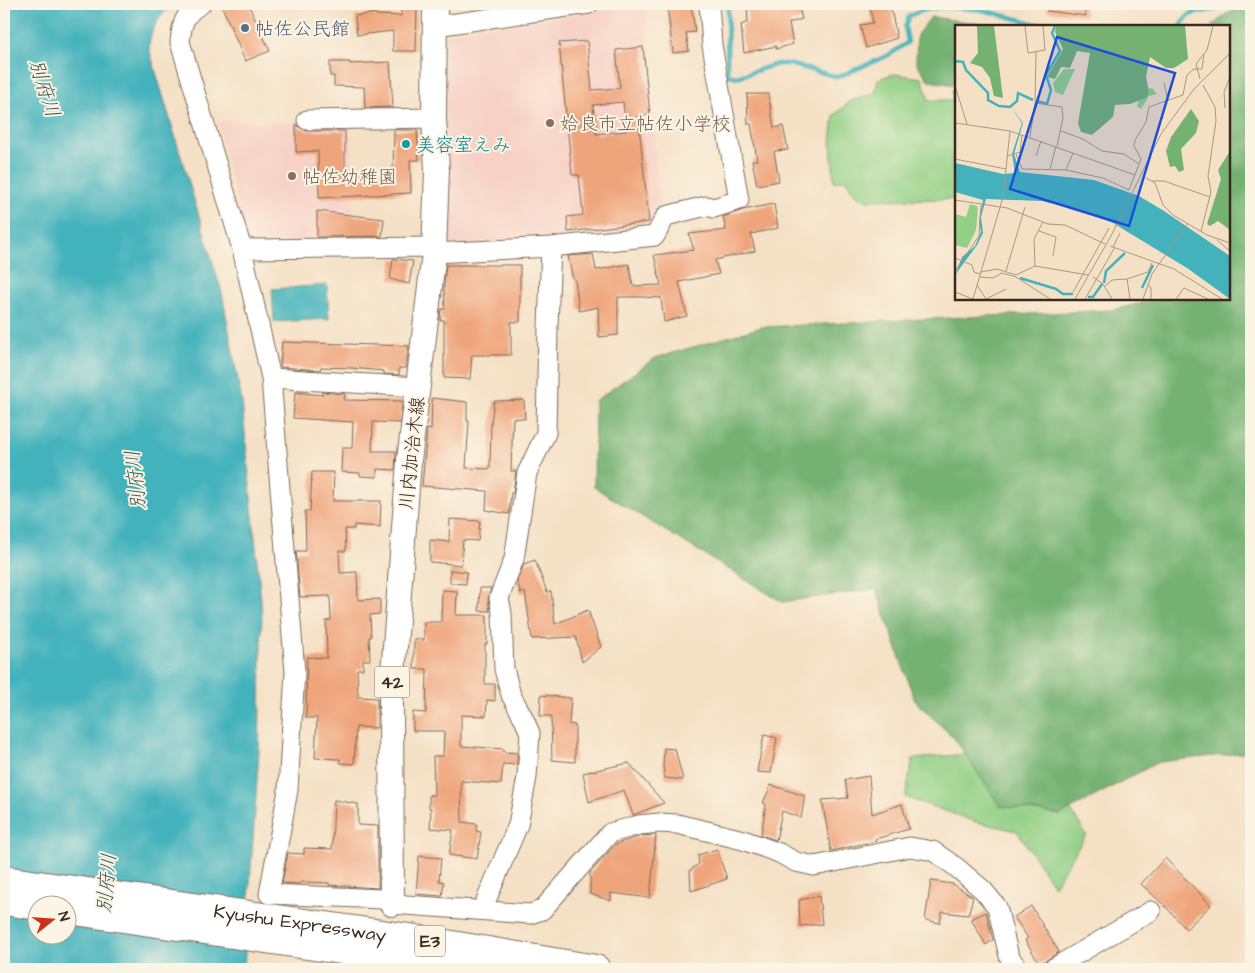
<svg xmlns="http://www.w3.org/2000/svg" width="1255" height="973" font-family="'Architects Daughter','Klee One',sans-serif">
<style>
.built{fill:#f7d1c6}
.green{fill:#92d085;stroke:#667d52}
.forest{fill:#75b272;stroke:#586e48}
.water{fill:#43b2bc;stroke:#3f6e6d;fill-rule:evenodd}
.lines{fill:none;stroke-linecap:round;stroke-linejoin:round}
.stream{stroke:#43b2bc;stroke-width:4.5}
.building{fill:#efa57b;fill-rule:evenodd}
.minor-casing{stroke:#7c6a58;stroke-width:21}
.major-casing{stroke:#7c6a58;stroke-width:26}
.highway-casing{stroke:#7c6a58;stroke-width:30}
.minor{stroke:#fff;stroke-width:19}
.major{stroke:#fff;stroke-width:24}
.highway{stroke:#fff;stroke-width:28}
.service-dot{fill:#5c6f8a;stroke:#fcf5e5;stroke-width:2}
.education-dot{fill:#8d6e63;stroke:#fcf5e5;stroke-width:2}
.culture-dot{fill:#0f9aa8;stroke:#fcf5e5;stroke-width:2}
.labels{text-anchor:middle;stroke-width:4;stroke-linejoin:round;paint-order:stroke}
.shield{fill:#fcf5e5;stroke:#75675a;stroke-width:1}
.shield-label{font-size:18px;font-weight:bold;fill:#3b2a1e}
.service-label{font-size:19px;fill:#4e5e75;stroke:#fcf5e5;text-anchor:start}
.education-label{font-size:19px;fill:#785e54;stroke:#fcf5e5;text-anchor:start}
.culture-label{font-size:19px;fill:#0d838f;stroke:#fcf5e5;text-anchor:start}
.street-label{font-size:19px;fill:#3b2a1e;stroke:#fcf5e5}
.water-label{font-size:20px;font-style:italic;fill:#3e5a55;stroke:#fcf5e5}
.inset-river{fill:none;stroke:#43b2bc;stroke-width:2.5}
.inset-road{fill:none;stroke:#aa9782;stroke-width:1}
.view{fill:#1d4ed8;fill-opacity:0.15;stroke:#1d4ed8;stroke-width:2.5}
.inset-edge{fill:none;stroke:#3b2a1e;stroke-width:2.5}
</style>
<rect width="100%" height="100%" fill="#fcf5e5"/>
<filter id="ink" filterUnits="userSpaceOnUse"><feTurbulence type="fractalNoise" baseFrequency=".02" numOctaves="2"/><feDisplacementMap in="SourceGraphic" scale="10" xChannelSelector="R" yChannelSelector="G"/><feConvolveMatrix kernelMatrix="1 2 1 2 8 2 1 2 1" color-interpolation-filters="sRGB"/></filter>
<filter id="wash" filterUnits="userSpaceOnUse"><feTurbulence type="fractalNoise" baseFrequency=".0096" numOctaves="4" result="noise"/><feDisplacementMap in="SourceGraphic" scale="20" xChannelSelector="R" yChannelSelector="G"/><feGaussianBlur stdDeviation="1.12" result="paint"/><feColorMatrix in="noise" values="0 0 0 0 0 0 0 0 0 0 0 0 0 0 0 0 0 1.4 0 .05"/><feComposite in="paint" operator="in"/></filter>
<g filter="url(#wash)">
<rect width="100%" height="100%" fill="#f4e0c4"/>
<path class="built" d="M645,4L660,213L655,228L446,249L445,34Z
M217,122H351L354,229L350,239L247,243Z"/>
<path class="green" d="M894,74L922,78L929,100H953L952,90L956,89V199L865,200L855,194L845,179L834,182L831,143L834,115L851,101L875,93L878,79Z
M999,751L1042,763L1086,835L1054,886L1017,831L976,822L905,797L913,759Z"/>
<path class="forest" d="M1240,4H1251V752L1158,762L1060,815L1000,806L954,738L915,701L876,589L782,602L594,487L595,401L655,358L762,327L1113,310L1158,299H1229V26H1211Z
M931,17L1001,26H956V85L929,81L916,62L917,35Z"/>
<path class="water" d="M4,4H175C160,13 149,31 149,49L222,293L242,402L262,611L259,751L244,969H4ZM38,906H68V936H38Z
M327,285L329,319L274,322L272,289Z"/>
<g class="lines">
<path class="stream" d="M728,4L727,68L728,75L737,77L777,64H789L838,77L889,55L908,42L905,27L909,16L924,10L942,7L982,10L1046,26
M1074,26L1098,24L1099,26
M1181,26C1183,23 1185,19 1188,16C1195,9 1212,15 1225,4"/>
</g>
<g id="blocks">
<path class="building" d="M221,4H248L270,51L245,61Z
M401,4H417L416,51H393V31L357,35L355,16L376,13V15L401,16Z
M676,4H691L695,32L686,33L689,51L673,53L667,5Z
M771,4H798L802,19L789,23L793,44L776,49V46L744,53L741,25L748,22L747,5Z
M869,4H890L897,38L866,48L860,25L873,23Z
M1048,4H1083L1086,16L1047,11Z
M587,41L592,90L620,88L616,50L643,47L650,115L638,116L649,222L568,232L567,217L583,215L579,175H572L559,43ZM623,102L626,131L596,134L593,105Z
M330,62H350V64L390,62L393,107L365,108L364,87L334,86V76H330Z
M747,94H768L774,128L783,126L788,150L774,151L779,181L757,185L752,160H757L751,124H748Z
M296,125L307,131H345V172L393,170L394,130H417L419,160H410L411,193L319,198L318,151L296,152Z
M774,204L778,228L751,234L755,251L715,260L719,274L679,282L687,316L664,322L661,298L641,297H618V335L599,337L598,307L579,311L575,279H573L568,256L593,254L596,270L629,264L633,286L661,285L654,255L694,250L689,234L726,230L723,217L743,210Z
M317,211L384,219L382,236L317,237Z
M393,259L413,261L409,284L390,279Z
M446,265H520V322H511V355H472L470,379L444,378V320H440L441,309H445L444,282Z
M282,342L409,346L406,368H399V375L384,374V371L351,368L321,367L320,370L280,367Z
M295,392L322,395L323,392L345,394L344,400L402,401L400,423L373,422L372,451H396L395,470L377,469V477L360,476V473L341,472L342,448H352L353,422L293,418Z
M432,398L467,402V421H469L466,468L490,469L491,422L494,401L524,400L525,419L513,418L511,471H516L513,493H511L509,514L486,510L487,491L422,486L427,429L431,430Z
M312,472H334L333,501H381L380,527L354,525V529H345L346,551H339L340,573L357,572L358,600L380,599V614L370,615L371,637H369L370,660H363V669H357L358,697L377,698V728L356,727L354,764L340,763V759L315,758L317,718H306L307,657L327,658L326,621L331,620L330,596L300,597L296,551H306L305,511H310Z
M450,519L480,521L478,541L463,540L461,565L430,562V540L449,542Z
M535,560L547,592L551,591L555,624L588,610L601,647L582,662L576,637L532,639L525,592L521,594L517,581L524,564Z
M450,570L467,572L466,584L450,583Z
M480,588H491L488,600L490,611H479Z
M442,590L457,591L456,615H487V644H485V684H495V701L487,700L486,716L461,715V746L504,749V752L517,753V765L503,764L501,784L461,781L462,822L477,824L476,831L481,832L477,859L449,855L453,830L430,828L431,808H429V795H434L433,756H443L444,731H413V712L426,713L427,669H414V639L424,640V622H441Z
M541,695L571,698L569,724L575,725V762L552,760L551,716H540Z
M764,735L777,738L771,773L757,772Z
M664,748L675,749L683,780L665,778L663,766Z
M629,763L664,803L633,815L624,790L589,802L583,773Z
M869,776L872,814L902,804L909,829L875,839L876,841L831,851L822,800L848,798L845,780Z
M771,785L805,796L801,818L782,811L776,840L761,835L766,804L763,803Z
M334,800L358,804V825L378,826V888L329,885V883L301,882V884L282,883L288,853L304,854V848L332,849Z
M656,835L650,898L611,893V901L590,894V873L616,844L641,836Z
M717,849L727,879L691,891L690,870L699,864L698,855Z
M419,856L441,858L439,881L444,882L442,896L416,894Z
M1165,858L1211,905L1186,929L1166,907L1141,884Z
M931,881L953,884L973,897L968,915L942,912L940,923L925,920Z
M819,896L822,924L800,926L799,900Z
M1031,906L1059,952L1040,964L1025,940L1028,938L1014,917Z
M986,912L993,940L986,945L971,919Z"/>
</g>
</g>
<g filter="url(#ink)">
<use href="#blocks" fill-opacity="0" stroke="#7c6a58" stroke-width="1"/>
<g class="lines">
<g class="minor-casing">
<path id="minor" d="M201,4C184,14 182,23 180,42L242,249L271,378L295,672L288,790L269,894L382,899L392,904L530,914L542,910L610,833L639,825L659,823L677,824L711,832L743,840L779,853L796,862L814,866L910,847L933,851L956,867L983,890L997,907L1009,956L1018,969
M436,26L589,4
M307,120L434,118
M242,249L434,247
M434,253L551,247L655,236L666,216L706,206L714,208L739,200L712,45L709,4
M271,378L418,387
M482,910L518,825L527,777L530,733L523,717L511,695L504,669L502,613L499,598L514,559L527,473L546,433L548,326L551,247
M1052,969L1151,911"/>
</g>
<g class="major-casing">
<path id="major" d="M392,904L391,700L409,461L434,253L437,169L434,118L435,4"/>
</g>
<g class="highway-casing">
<g id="highway">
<path id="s1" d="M4,880L410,938L596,969"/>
<path d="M4,901L38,906"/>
<path d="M68,910L472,969"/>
</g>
</g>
<use href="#minor" class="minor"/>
<use href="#major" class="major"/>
<use href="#highway" class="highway"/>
</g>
</g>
<circle class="service-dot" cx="245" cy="28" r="5"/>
<g class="education-dot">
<circle cx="550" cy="123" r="5"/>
<circle cx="292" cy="176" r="5"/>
</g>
<circle class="culture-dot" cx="406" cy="144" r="5"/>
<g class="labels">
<g class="shield">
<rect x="374.5" y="666.5" width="35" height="31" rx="4"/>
<rect x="415" y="925.5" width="30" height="31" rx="4"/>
</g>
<g class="shield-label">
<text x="392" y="688">42</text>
<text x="430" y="947">E3</text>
</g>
<g class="service-label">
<text x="255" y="35">帖佐公民館</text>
</g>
<g class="education-label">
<text x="560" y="130">姶良市立帖佐小学校</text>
<text x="302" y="183">帖佐幼稚園</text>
</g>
<g class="culture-label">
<text x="416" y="151">美容室えみ</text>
</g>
<g class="street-label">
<text transform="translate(411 453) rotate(-84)" y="7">川内加治木線</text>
<text dy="7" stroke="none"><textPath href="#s1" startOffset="299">Kyushu Expressway</textPath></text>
</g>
<g class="water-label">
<text transform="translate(45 88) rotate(72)" y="7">別府川</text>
<text transform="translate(135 480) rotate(-97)" y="7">別府川</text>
<text transform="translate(106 883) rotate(-85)" y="7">別府川</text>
</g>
</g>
<g transform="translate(955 25)">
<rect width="275" height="275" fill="#f4e0c4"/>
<path d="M109,44H120L108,70L100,67L98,58ZM197,63L202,69L194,71L186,84L182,81L187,66ZM15,179L22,181L23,184L21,205L12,223L0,220V189L11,192Z" fill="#92d085"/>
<path d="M22,1H39L48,73L39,71L35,53L27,42L15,38L23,28ZM101,1H230L233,34L219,43H211L195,32L191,52L194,66L191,73L175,79L160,80L158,92L137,110L126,107L123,98L135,28L122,26L115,43L106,42L100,54L92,52L108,24L100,7ZM236,84L244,96L241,108L226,124L229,145L224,147L220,141L215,142L211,126L216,112ZM275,126V205L263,196L255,201L252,199L266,154L263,145Z" fill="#75b272"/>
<path d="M56,82L68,98L59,129L65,147L139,155L184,171L209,186L275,231V274L232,243L158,198L120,184L87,176L31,174L26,192L28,208L22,220L0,250L7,232L20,221L26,207L24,196L28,175L0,167V138L48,149L60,148L57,129L67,98Z" fill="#43b2bc"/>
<path class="inset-river" d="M0,36L8,37L11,45L33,68V75L44,81L55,82L62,76L63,68L78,75M82,76L92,79L96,65L91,50L105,26L97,8L100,1M65,253L101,264L108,269H118M149,258L151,246L170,228M187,263L198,240M133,272H138L147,259"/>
<path class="inset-road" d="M70,1L73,28L90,25L88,1M245,54L241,39L252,25L258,1M209,58L213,76M0,61L12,99M80,78L107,82L108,93L102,121M270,83L269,67L275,52M0,98L55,106L180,150M106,106L128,114L147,126L169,129L184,139M75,112L80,78L81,27M61,129L67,144L111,145L148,153L174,165L186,134L179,121L180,115L191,97L194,82L228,70L232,50L239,44H247L249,29M52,131L65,127L67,110M81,131L86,116M0,134L51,144M95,144L101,121M111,145L118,128M191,153L200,158L208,180L218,190L252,210L275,218M197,156H209L255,172M0,175L52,183L93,199L110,200L150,219M84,206L101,212L98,231M246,206L256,167L253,151L261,96L260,82L248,60M262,215L275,226M155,221L219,244L267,274M158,222L165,208M0,233L17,240L19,247L25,249M80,241L79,214L88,197M0,246L24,211L26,180M51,246L70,182M26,247L42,244L61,250L80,241L133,250M25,252L38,253L47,248L61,252L95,274M138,252L148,259L157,274M172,254L175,274M193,259L196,263V274M22,260L31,274M150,261L157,255L172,254L193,247L197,238M0,267L18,274M118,267L154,203M18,274L48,172L55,106M31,274L51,264M120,274L157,209L206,109L239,64L275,28M130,274L160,222M188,274L197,249L233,198M221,274L229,263L253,274"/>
<path class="view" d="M102,12L220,48L174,201L55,164Z"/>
<rect width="275" height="275" class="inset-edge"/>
</g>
<rect width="1255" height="973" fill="none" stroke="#fcf5e5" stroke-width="20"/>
<g transform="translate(52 920) rotate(73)"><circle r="24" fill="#fcf5e5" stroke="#afa495"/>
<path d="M0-4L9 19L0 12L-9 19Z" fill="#c8321e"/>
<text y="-8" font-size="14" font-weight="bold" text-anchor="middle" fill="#3b2a1e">N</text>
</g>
</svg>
